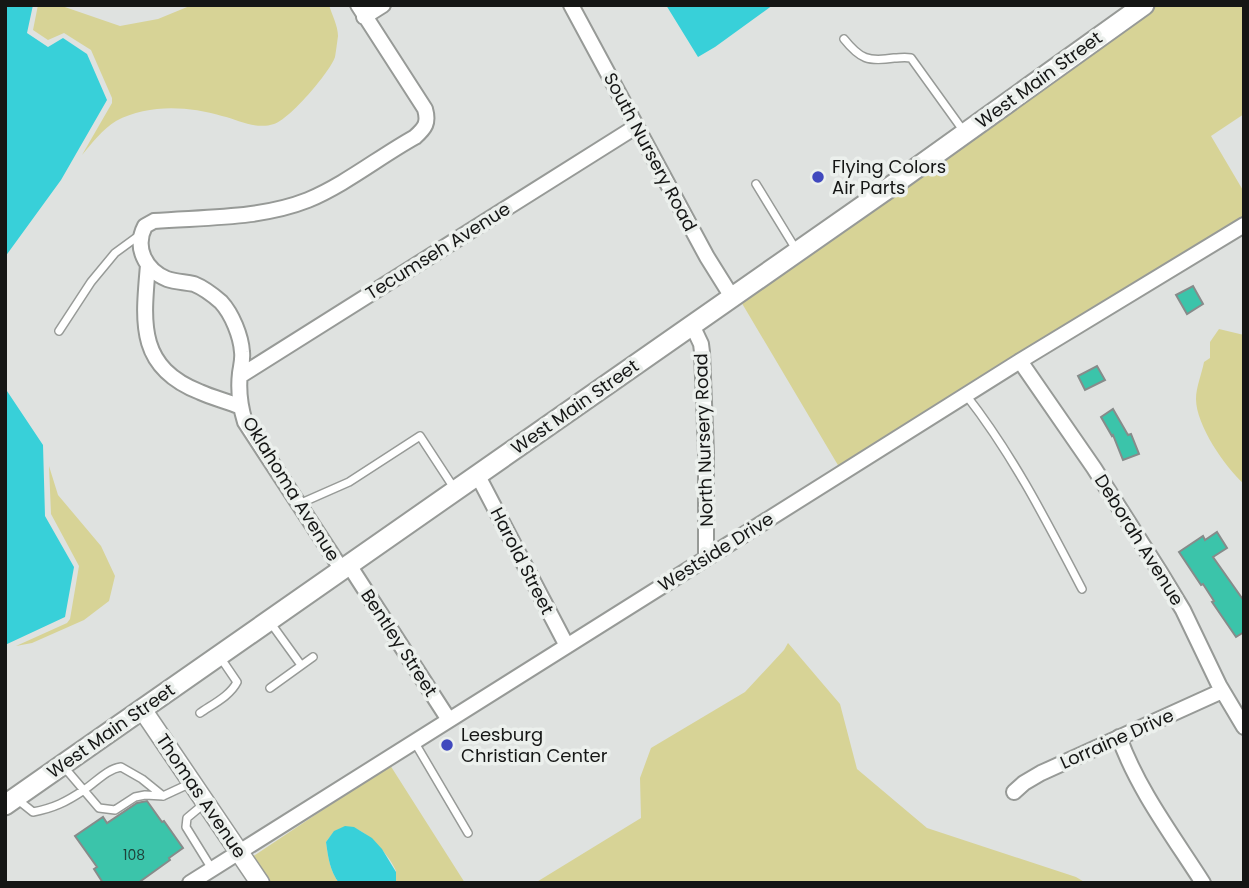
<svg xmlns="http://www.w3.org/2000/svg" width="1249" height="888" font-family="Poppins,sans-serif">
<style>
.green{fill:#d7d396}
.water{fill:#38d0d9}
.building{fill:#3bc4aa;stroke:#878b8a;stroke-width:2}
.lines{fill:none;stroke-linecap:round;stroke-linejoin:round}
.service-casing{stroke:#979a97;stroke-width:10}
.minor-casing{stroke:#979a97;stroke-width:18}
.tertiary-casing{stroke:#979a97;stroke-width:21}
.secondary-casing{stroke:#979a97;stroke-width:23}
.service{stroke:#fff;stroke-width:7}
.minor{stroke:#fff;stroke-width:14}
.tertiary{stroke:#fff;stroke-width:18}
.secondary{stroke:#fff;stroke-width:19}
.poi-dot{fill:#4149be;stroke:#ecf0ed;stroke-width:2.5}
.labels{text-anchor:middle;stroke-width:7;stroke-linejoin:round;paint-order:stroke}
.number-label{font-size:14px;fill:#1e423a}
.street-label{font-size:18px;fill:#151615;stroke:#ecf0ed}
.poi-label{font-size:18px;fill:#151615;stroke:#ecf0ed;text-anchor:start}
</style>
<rect width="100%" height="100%" fill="#dfe2e0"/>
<path class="green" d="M38,5H59L120,26L158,19L192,5H329C332,15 338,26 338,36C337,43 336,51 335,57C330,72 289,120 274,124C256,130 239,120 222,116C188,106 148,104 116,121C103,129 92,143 82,155L112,103V98L91,50L64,33L48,40L33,30Z
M1155,5H1244V114L1211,136L1244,192V220L845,477L740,300Z
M1219,329L1244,335V484C1225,467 1196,425 1196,399C1196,387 1202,373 1204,362L1210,358V342Z
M49,466L58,495L101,546L115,576L109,601L84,620L32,643L16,646L67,623L70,619L79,566L51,514Z
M788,643L840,704L857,769L927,828L1076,877L1086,883H535L641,818L640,778L651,748L745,692L784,650Z
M390,765L465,883H396C396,882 396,872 396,871C391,857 364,826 348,827C337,827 332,834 326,842C328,857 330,871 339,883H269L252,857Z"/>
<path class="water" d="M5,5H33L27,33L48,47L63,38L87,54L107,100L61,180L5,257Z
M666,5H773L715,47L698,57Z
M5,388L43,445L45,516L74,567L65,617L5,645Z
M345,826L354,827L372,838L382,849L396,872V883H339C330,871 328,857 326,842L334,831Z"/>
<path class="building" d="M1193,286L1203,304L1187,314L1176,295Z
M1097,366L1105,380L1085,390L1078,376Z
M1113,409L1128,435L1131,434L1139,454L1123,460L1113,435L1112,436L1101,417Z
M1217,532L1227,548L1213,557L1244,601V632L1236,637L1212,602L1214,601L1203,584L1201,585L1179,552L1203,536L1205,540Z
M147,801L162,822L164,821L183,848L169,858L170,860L138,883H103L94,869L97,867L75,836L103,817L107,823L137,803Z"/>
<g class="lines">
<g class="service-casing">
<path id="service" d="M844,39C860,59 868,62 894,58C900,58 904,57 911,58L965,133
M756,184L797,251
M59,331L91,282L115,253L141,234
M966,395C1013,455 1047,522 1082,589
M299,504L349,482L420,436L454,488
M270,622L301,665
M270,688L313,657
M200,713C213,704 230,696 237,682L220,657
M415,743L468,833
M64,767L99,808L115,810L135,797L145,795L163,796L191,783
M18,800L33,812C54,808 66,802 84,790C96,782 107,769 121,767L142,779L163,796
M205,803L187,818L186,827L212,869"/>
</g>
<g class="minor-casing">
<path id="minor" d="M571,5L707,257L732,297
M364,17L383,5
M148,265C143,323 137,367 200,392C213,398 227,401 241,407
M692,325L701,344L702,352L706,453V558
M1020,361L1094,468L1160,572L1183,610L1219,685L1244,727
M240,376L637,126
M478,476L567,646
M349,565L449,720
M342,570L245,422C240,406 238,390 240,373C241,366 243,359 242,352C241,336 232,314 221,302C213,295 204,288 194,284C185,282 176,282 167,279C145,270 134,247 145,226L154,221C205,217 260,219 308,200C346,184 379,157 415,137C425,128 429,123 425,109L358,5
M1119,737C1138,790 1173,836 1203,883
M1014,792L1024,783L1041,773L1222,691
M190,883L1020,361L1244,225"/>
</g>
<g class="tertiary-casing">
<path id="tertiary" d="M142,709L260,883"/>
</g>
<g class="secondary-casing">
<path id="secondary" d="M5,805L890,187L1144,5"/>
</g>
<use href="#service" class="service"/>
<use href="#minor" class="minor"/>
<use href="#tertiary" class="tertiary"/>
<use href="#secondary" class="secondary"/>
</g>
<g class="poi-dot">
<circle cx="818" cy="177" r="7"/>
<circle cx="447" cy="745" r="7"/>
</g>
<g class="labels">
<g class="number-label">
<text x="134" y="860">108</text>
</g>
<g class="street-label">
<text transform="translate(1039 80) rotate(-36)" y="6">West Main Street</text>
<text transform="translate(650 152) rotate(62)" y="6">South Nursery Road</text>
<text transform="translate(438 251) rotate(-32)" y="6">Tecumseh Avenue</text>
<text transform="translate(575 407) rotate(-35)" y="6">West Main Street</text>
<text transform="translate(704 440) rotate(-92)" y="6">North Nursery Road</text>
<text transform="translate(291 489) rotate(58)" y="6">Oklahoma Avenue</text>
<text transform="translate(1139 540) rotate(58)" y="6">Deborah Avenue</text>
<text transform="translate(716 552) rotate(-32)" y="6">Westside Drive</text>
<text transform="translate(522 561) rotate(63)" y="6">Harold Street</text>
<text transform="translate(399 643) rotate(57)" y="6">Bentley Street</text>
<text transform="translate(111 731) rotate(-35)" y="6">West Main Street</text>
<text transform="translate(1117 739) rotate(-24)" y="6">Lorraine Drive</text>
<text transform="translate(201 796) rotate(56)" y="6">Thomas Avenue</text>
</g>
<g class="poi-label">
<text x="832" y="173">Flying Colors<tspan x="832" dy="21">Air Parts</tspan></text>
<text x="461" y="741">Leesburg<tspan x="461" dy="21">Christian Center</tspan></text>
</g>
</g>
<rect width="1249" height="888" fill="none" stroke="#151615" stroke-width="14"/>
</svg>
